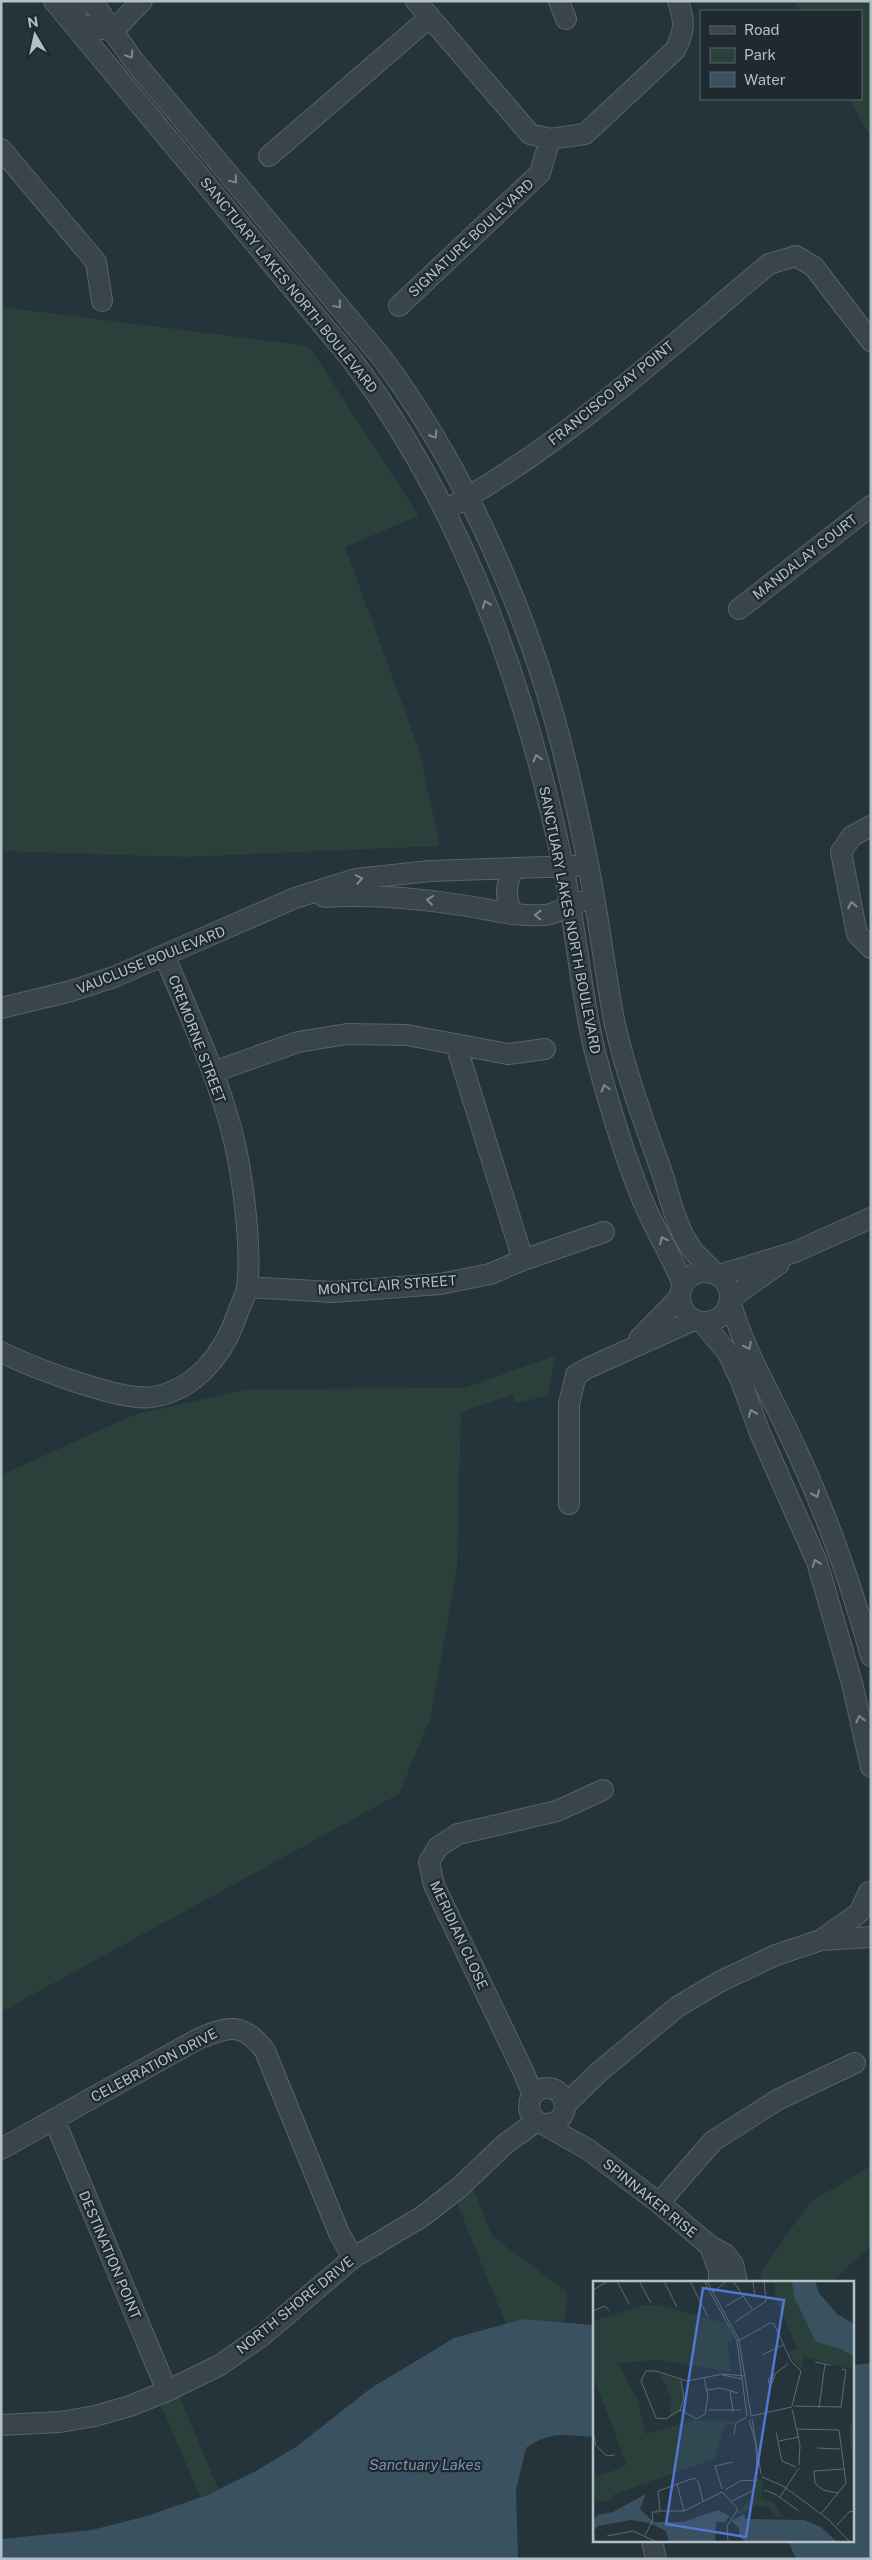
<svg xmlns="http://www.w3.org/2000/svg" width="872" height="2560" font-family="'Public Sans',sans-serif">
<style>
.green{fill:#2a403b}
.water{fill:#3a5260}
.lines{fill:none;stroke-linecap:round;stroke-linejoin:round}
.minor-casing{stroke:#576269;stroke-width:22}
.minor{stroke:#39444b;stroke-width:20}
.oneway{stroke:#7d888f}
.labels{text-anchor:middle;stroke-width:4.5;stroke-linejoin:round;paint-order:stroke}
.street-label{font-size:14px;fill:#b4bfc6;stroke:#1e2930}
.water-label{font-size:15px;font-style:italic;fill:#7796a7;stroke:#1e2930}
.inset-road{fill:none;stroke:#5e6b72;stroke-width:1}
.view{fill:#5276d2;fill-opacity:0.15;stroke:#5276d2;stroke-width:2.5}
.inset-edge{fill:none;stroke:#b4bfc6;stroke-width:2.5}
</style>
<rect width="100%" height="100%" fill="#25333a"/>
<path class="green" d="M794,1H871V138L849,99H861V11H800Z
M1,307L309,346L419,516L345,547L420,753L440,846L185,857L1,851Z
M555,1356L548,1396L515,1403L512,1395L461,1412L457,1567L431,1716L399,1794L1,2012V1475L133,1415L248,1389L463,1388Z
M871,2166V2246L831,2282H760L761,2272L809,2203Z
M473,2188L492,2236L567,2292L565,2322L524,2319L506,2324L456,2201Z
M179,2395L218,2489L200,2497L160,2403Z"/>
<path class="water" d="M524,2319L594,2325V2437C566,2435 550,2431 526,2448L516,2490L518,2559H1V2539L92,2530L147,2516L207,2495L254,2472L296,2447L371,2388L454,2338Z
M871,2363V2559H796L788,2541H853V2365Z"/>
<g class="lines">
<g class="minor-casing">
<path id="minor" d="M54,1L352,360C463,507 526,687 563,866C576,927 580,990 595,1052C608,1101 623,1152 642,1199C654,1228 671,1255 683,1284
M78,1L74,23L113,31L142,1
M92,1L133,60L382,358C465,470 526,608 561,743C574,795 586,849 595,903C602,943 607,984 615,1025C626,1073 643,1120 660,1167C670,1195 675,1229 695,1253C702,1260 709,1267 716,1274
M416,1L530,134L550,139
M559,1L566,19
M1,149L96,262L102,301
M269,156L430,17
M399,306L540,173L550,139L585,134L675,50C685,31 685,21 678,1
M456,504C570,439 668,348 769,264L796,256L814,267L871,341
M739,609L871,506
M871,826L852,836L841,852L857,934L871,948
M324,897C371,894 415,898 461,905C489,909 517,917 545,915C558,914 567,904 580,902
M512,914C505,896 505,885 514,868
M1,1008L71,991L114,977L295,898L356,879L430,871L575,866
M456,1045L523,1260
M213,1072L298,1042L347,1034L407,1035L508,1054L545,1049
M680 1297a25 25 0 1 1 50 0a25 25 0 1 1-50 0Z
M719,1275L795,1252L871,1218
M247,1287L333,1292L440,1284L490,1274L523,1260L604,1232
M731,1298L779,1264
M730,1301C745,1354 776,1403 798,1453C828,1518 852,1587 871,1656
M702,1322L728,1353L741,1381L760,1433L817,1562L852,1683L871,1767
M639,1339L680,1297
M1,1352C31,1367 122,1402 152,1397C197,1390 225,1352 238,1312C241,1304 246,1295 247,1287C252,1248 243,1179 234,1140C219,1077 190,1017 165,957
M569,1504V1404L576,1375L588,1368L694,1320
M821,1940L859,1913L869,1892
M529 2106a18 18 0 1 1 36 0a18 18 0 1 1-36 0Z
M533,2095L524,2073L434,1885L429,1862L438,1847L458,1834L557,1811L603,1790
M565,2105L599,2072L677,2007L719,1982L776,1955L821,1940L871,1937
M54,2119L167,2391
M543,2124L589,2150L659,2203L710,2246L725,2254L733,2264L737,2282
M1,2149L196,2040C227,2026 243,2021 265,2051L339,2233L353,2258
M659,2203L713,2141L779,2099L855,2063
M710,2246L719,2271V2282
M1,2425L60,2422L95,2416L130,2406L167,2391L220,2365L263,2335L353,2258L423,2216L460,2187L505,2144L537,2121
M652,2541L656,2559"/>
</g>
<use href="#minor" class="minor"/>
</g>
<defs><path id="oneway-chevron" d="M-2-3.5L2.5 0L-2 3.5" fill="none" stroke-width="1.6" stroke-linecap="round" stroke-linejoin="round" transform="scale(1.25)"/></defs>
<g class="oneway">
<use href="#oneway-chevron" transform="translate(130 55) rotate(57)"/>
<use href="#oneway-chevron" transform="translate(234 180) rotate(50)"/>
<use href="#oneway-chevron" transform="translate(338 305) rotate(50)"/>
<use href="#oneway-chevron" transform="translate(434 435) rotate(58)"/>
<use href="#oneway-chevron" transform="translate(486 604) rotate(-111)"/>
<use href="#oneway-chevron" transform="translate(537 758) rotate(-106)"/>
<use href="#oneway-chevron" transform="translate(359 879) rotate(-10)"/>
<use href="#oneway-chevron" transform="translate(430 900) rotate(-172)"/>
<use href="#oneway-chevron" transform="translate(852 905) rotate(-101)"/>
<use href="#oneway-chevron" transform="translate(538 915) rotate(-179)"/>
<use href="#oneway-chevron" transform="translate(605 1088) rotate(-106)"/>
<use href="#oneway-chevron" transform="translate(663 1240) rotate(-116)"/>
<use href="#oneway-chevron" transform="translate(748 1346) rotate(64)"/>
<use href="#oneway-chevron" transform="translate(752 1413) rotate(-112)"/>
<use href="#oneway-chevron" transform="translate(816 1494) rotate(67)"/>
<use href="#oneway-chevron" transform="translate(816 1563) rotate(-110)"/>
<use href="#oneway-chevron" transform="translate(860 1719) rotate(-103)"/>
</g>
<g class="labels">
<g class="street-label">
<text transform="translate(471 238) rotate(-43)" y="5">SIGNATURE BOULEVARD</text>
<text transform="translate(289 285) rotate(51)" y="5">SANCTUARY LAKES NORTH BOULEVARD</text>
<text transform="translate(611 393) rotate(-39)" y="5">FRANCISCO BAY POINT</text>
<text transform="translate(805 557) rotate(-38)" y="5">MANDALAY COURT</text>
<text transform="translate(570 920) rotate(79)" y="5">SANCTUARY LAKES NORTH BOULEVARD</text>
<text transform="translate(151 960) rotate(-22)" y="5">VAUCLUSE BOULEVARD</text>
<text transform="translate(197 1039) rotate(69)" y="5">CREMORNE STREET</text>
<text transform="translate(387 1285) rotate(-4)" y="5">MONTCLAIR STREET</text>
<text transform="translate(459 1935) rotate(65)" y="5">MERIDIAN CLOSE</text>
<text transform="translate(154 2065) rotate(-28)" y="5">CELEBRATION DRIVE</text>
<text transform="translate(650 2198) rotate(39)" y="5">SPINNAKER RISE</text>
<text transform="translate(110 2255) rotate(67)" y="5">DESTINATION POINT</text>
<text transform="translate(295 2305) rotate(-39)" y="5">NORTH SHORE DRIVE</text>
</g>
<g class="water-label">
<text x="425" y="2470">Sanctuary Lakes</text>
</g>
</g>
<g transform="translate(593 2281)">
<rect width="261" height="261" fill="#25333a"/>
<path d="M181,0H210L261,59V89L210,75V87L201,81L195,71L204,68L182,14ZM51,24L71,25L134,43L141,60L134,62L138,91L63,79L25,82L44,118L53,153L102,139L142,140L140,144H132L121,178L22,213L16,220L2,221L0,197L30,186L33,182L1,97L0,40ZM65,92L89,100L91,124L76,138L78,117L76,111L69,114L75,108ZM261,114L262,188H261L256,153ZM162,200H170L168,218L181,222L190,237L183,236L175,226L165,224L142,235L153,222L162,218Z" fill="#2a403b"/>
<path d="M199,0H222L226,12L244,33L261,43V76L248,68L223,61L201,16ZM53,213L47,228L61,241H90L125,229L137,235L132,241H123L122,261H76L73,250L56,242L38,239L5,245L1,250L3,261H0V240L4,234L20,231ZM151,233L152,238L211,239L228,246L244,261H152L146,255V247L138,240Z" fill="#3a5260"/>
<path class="inset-road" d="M24,0L36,23M46,0L58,22M71,0L84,26M97,0L115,36M111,0L144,60L154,135M114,0L146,59L158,135M140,0L159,28M160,0L162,17M0,9L15,0M120,11L134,0M133,25L150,15M0,30L12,25L16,30M142,41L173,20L171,0M145,60L177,42L181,43L198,80L208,90L199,125M169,74L190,64M222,81L238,84M129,94L150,98M182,94L177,107L175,98L195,83M88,99L91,117L87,129L73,138L63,137L48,100L53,90H63L94,100L130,93L152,95M114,109L127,107L145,112M137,110L140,131M201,125L248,126L253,89L249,88M226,127L232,83M199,128L207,164L206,184M87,129L104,138L112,133L115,115L111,97M115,129H148M158,135L199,126M159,138L168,193M156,139L163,163L164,193M204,148L246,149L253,202L228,233M0,150L3,165M183,151L189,180L203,186M141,154L143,142L154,136M186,160L206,156M4,166L14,175L22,174M224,167L247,168M169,196L190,205L235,238L257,261M84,203L91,230M129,208L122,185L140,181M132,209L147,200L165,199M171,209L182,213L206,230M129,211L145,228L134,245L135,261M245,212L230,209L222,202L221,190L251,188M187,216L206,187M139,220L159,210M67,229L65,210L101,197L105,200L110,220M63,230H91L129,211M244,244L256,231L262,230M52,254L60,239L59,231H65M14,255L40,250L64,261"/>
<path class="view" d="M110,7L191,19L153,256L73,243Z"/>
<rect width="261" height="261" class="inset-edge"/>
</g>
<rect width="872" height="2560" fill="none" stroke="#b4bfc6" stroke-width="5"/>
<rect x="700" y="10" width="162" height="90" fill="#1e2930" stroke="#5a656c"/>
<rect x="710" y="26" width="25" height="8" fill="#39444b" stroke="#5a656c"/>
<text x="744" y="35" font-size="15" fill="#b4bfc6">Road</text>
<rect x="710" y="48" width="25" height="15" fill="#2a403b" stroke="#5a656c"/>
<text x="744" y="60" font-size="15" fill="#b4bfc6">Park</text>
<rect x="710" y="72" width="25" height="15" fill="#3a5260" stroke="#5a656c"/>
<text x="744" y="85" font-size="15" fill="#b4bfc6">Water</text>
<g transform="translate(35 35) rotate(351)" stroke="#1e2930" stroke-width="4" paint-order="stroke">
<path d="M0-4L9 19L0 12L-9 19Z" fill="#b4bfc6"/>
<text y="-8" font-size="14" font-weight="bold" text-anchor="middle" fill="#b4bfc6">N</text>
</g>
</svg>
